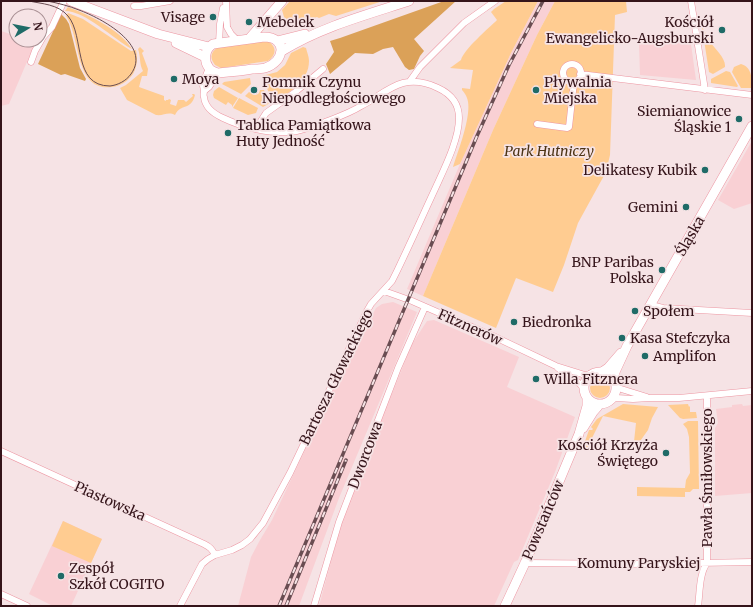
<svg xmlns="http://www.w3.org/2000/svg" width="753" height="607" font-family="Merriweather,serif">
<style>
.built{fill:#f9d0d4}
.green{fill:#ffcc91}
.forest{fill:#dba158}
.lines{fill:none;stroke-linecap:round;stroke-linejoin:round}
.street-casing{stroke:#ed96a2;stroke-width:7}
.secondary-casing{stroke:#ed96a2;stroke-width:10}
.street{stroke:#fff;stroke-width:6}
.secondary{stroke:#fff;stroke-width:9}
.tram{stroke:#6a4d52;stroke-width:1}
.rail-casing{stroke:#6a4d52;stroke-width:3.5}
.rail{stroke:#f6e3e5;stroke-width:2;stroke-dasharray:6;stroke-linecap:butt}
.poi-dot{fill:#1f6b67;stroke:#f6e3e5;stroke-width:1.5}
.labels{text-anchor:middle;stroke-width:3.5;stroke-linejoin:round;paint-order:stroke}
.poi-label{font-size:14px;fill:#35141a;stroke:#f6e3e5;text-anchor:start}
.park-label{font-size:14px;font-style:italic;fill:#4d3415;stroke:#f6e3e5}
.street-label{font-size:14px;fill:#35141a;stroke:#f6e3e5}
</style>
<rect width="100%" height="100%" fill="#f6e3e5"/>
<path class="built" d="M538,1H555L537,35L493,130L423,296L407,289L460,164L511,53Z
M1,31L16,36V40H27L35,43L9,104L1,106Z
M690,37L696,80L640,75L639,44Z
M752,141V203L734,209L718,200Z
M393,302L417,312L339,498L299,606H238L251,557L260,540L272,520L355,344L362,335L376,308L382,304Z
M434,320L519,357L507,387L575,417L555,472L518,560L514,562L494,606H319L341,524L372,443L412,344L427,321Z
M742,404L743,406L752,405V493L715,496V428L718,423L716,409L732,407V405Z
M63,521L102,539L71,606H53L29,594Z"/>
<path class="green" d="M290,1H383L336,16L329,14L319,18L317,17C313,18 306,20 302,23C299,25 298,28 294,28C286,29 284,16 282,10Z
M506,1H538L511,53L460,164L453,167C458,151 473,113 467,98C466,95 464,92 462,90V88L470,89L473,70L450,68L461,60C464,49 489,28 497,20L491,12L494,9Z
M555,1H626L627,12L615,15L610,155L606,172L578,223L564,265L553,292L516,278L496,328L423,296L493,130L537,35Z
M68,7C87,14 121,30 132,49C113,39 86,11 65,11Z
M68,13L83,19L131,51L136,50C138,58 137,67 133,74C128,81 121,86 112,87C74,92 81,37 66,16Z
M702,27C705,32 708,37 710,42C715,49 726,58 725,67L713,74L709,72Z
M266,40C276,45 278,54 268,61L221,68L215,65C209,57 211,52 218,47Z
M140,47L144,51L142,53L148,69L147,76H142L139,87L164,96V100L166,101V100H168L169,99L171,100L170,104L176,106L178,100H184L186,102L193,96L192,94H194L195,95C191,111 181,103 175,115C168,111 164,116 156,115L127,100L120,88L126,85L143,71C139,64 141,57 138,49Z
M303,47L306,48C307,52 309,57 309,61C309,82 288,93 273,103L262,76L277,72L285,65L291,53Z
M741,64C752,67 752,79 752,88H741L732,72L734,67Z
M726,71L730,72L738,86L737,87L711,83V79Z
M250,78L251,84L241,94L222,84L224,82Z
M219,87L238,98L232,107V105L228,102L226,105L214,98L213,95L214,91Z
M260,90H264L270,103L263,107L245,96L249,92C253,94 255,97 259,93Z
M239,98L258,108L256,113L248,115L233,108Z
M590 388a10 10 0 1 1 20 0a10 10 0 1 1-20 0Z
M623,404L658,407L652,418L648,430L633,451L636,423L603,416L587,448L583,447L589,430H592L593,429L591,427L597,419Z
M688,404L689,407L690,406V412H696L697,418L683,419L680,418L668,405Z
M688,421H698L699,489H693L690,492H685V497L637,496V487L685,488L686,480L690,473L689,437L687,429L683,424Z
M63,521L102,539L91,563L52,546Z"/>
<path class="forest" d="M444,1H456L414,39L424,51L420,56L414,69L409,70L405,67L393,47L383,49L373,54L355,53L330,74L326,64L334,52L330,41L340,38Z
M61,14L66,19L69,24L80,68L86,79L85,81L65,74L61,75L38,64Z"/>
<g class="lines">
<g class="street-casing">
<path id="street" d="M226,1L227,27L231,34L237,40
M691,1L705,90
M134,6H141L170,1
M219,43L220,24L223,8
M31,62L35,51L43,37L52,27L64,1
M563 73a9 9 0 1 1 18 0a9 9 0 1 1-18 0Z
M580,74L752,95
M410,81L420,67L464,23L495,1
M204,91L209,87L218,73
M537,124L567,128L569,127L574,82
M256,129L266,113L294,93L323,69
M384,291L412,301L444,315L493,336L556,366L585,375L591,374
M651,305L663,308L752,313
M558,368C562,371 565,374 569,376C575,381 580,382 584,389
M616,385L618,388L647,397
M612,399L616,398L633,399L650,398H679L752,391
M1,451L204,544C210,547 212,549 215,555
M525,563L643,564L752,562
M1,594L27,606
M180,606L202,564L208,559L215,555L232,550L242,545L250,539L263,523L290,473L367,311L371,304L392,281L397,271C410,244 422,217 435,189C444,169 459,140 459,118C459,104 451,94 438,88C428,83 415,80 403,83C388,87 375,99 361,106C350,113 338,117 325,122C314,126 302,131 290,132C269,134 242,127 223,118C214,114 205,107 204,97C203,95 204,93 204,91C204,89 203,87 203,85C204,80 207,73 209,68
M314,606L339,522L398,368L425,307
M698,606C700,593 699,574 707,563V396"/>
</g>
<g class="secondary-casing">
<path id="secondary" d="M71,1L158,34L209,47
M264,37C288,37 285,62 265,68C261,69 256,69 252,69C241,71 229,72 218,73C215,72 211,71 209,68C203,60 205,49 213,44Z
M249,39L282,1
M277,41L305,34
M176,43L205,57
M282,51C321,27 366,15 409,1
M584 388a16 16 0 1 1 32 0a16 16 0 1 1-32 0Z
M602,372L608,368L621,353
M614,380L615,372L627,346L752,126
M583,428L593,412L600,404
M505,606L525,563L579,434L587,406V398"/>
</g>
<use href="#street" class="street"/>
<use href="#secondary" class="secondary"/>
<path class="tram" d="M29,1C42,4 58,4 68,16C85,36 72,86 110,86C118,85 126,81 131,74C152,45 101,18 79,10C69,6 58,3 47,1"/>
<g class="rail-casing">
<path id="rail" d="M279,606L477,136L509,65L543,1
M286,606L346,460"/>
</g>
<use href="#rail" class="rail"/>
</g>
<g class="poi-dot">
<circle cx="213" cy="17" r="4"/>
<circle cx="249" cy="22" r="4"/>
<circle cx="722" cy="30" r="4"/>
<circle cx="174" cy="79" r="4"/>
<circle cx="254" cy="90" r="4"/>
<circle cx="536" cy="90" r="4"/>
<circle cx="739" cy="119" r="4"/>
<circle cx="228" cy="133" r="4"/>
<circle cx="705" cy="170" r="4"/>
<circle cx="686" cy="207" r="4"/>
<circle cx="662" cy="270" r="4"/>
<circle cx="635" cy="311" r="4"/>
<circle cx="514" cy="322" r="4"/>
<circle cx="622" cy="338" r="4"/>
<circle cx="645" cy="356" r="4"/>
<circle cx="536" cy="379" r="4"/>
<circle cx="666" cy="453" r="4"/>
<circle cx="61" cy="576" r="4"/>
</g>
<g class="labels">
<g class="poi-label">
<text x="205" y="22" text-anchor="end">Visage</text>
<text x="257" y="27">Mebelek</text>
<text x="714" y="27" text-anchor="end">Kościół<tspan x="714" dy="16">Ewangelicko-Augsburski</tspan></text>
<text x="182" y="84">Moya</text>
<text x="262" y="87">Pomnik Czynu<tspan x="262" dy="16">Niepodległościowego</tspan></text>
<text x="544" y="87">Pływalnia<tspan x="544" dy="16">Miejska</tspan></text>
<text x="731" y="116" text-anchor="end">Siemianowice<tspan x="731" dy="16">Śląskie 1</tspan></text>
<text x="236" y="130">Tablica Pamiątkowa<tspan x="236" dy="16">Huty Jedność</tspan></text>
<text x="697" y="175" text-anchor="end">Delikatesy Kubik</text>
<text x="678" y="212" text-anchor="end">Gemini</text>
<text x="654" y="267" text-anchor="end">BNP Paribas<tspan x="654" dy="16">Polska</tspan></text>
<text x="643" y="316">Społem</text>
<text x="522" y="327">Biedronka</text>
<text x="630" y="343">Kasa Stefczyka</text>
<text x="653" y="361">Amplifon</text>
<text x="544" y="384">Willa Fitznera</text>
<text x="658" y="450" text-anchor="end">Kościół Krzyża<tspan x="658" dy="16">Świętego</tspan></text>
<text x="69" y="573">Zespół<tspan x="69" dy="16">Szkół COGITO</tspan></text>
</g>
<g class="park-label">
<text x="549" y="156">Park Hutniczy</text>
</g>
<g class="street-label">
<text transform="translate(690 236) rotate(-60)" y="5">Śląska</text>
<text transform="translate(470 327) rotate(24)" y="5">Fitznerów</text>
<text transform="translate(336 377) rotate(-64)" y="5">Bartosza Głowackiego</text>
<text transform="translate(365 455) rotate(-69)" y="5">Dworcowa</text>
<text transform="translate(707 478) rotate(-90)" y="5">Pawła Śmiłowskiego</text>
<text transform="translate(110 501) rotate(24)" y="5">Piastowska</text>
<text transform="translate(543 520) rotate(-67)" y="5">Powstańców</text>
<text x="639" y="568">Komuny Paryskiej</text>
</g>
</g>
<rect width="753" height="607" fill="none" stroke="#35141a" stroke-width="4"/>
<g transform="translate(28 28) rotate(80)"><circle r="19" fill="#f6e3e5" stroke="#a99094"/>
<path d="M0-3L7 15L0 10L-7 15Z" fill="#1f6b67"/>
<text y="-6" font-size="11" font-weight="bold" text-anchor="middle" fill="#35141a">N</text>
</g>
</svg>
